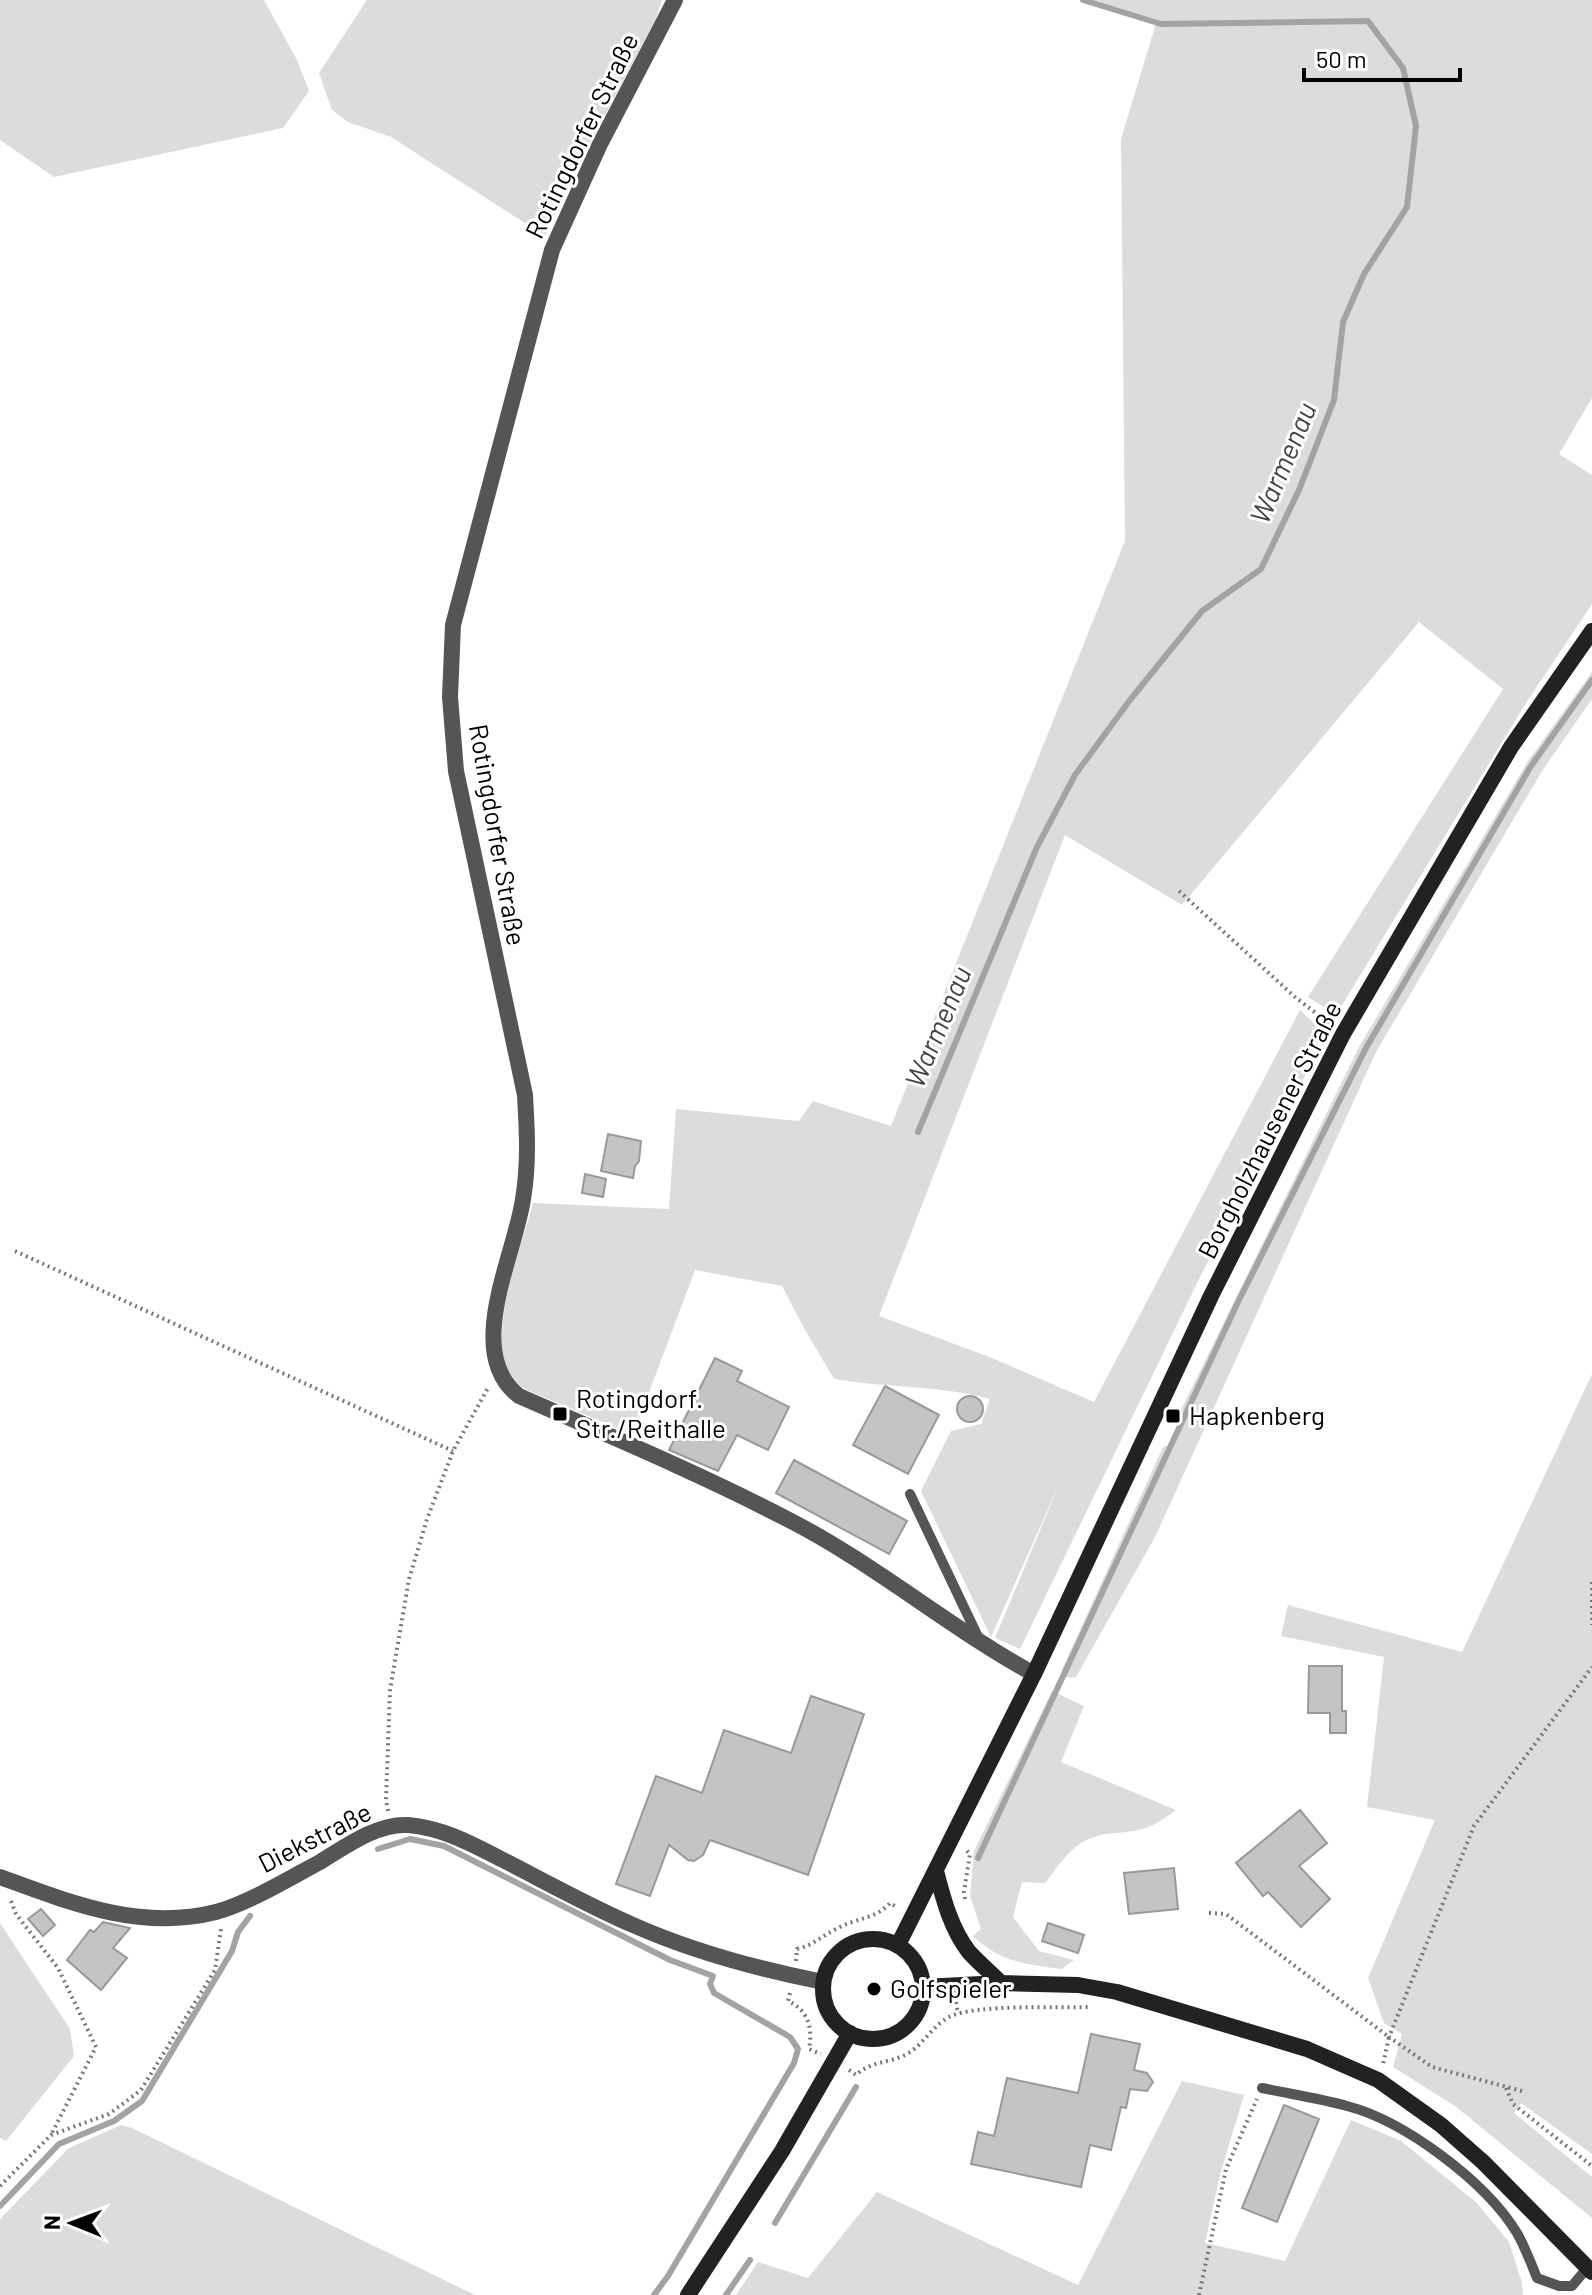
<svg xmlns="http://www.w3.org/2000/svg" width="1592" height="2295" font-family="Barlow,sans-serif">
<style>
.green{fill:#dcdcdc}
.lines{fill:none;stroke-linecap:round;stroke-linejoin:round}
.stream{stroke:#a3a3a3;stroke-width:6}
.building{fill:#c4c4c4;stroke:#999;stroke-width:2}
.path{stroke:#777;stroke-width:4;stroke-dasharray:2 4;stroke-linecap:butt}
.service{stroke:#555;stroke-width:10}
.minor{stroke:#555;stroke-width:16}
.secondary{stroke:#222;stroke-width:16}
.poi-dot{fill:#000;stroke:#fff;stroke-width:3}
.labels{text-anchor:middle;stroke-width:6;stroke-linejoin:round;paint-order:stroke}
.street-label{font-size:26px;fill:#000;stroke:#fff}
.poi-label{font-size:26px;fill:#000;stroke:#fff;text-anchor:start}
.water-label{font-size:28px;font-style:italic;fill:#444;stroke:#fff}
</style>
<rect width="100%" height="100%" fill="#fff"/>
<path class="green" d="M0,0H264L297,60L309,91L283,128L54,177L0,140Z
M367,0H662L656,18L592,140L545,236L391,137L348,122L332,110L319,73Z
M1094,0H1592V398L1559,454L1592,475V604L1524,706L1336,1015L1308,997L1503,689L1419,622L1182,905L1065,835L879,1316L987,1356L1094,1402L1300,1010L1326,1035L1200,1277L1020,1649L995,1638L1061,1480L991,1637L921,1491L951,1431L981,1424L990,1399C939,1385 886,1388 834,1379L804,1328L782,1286L695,1270L633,1435L527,1390C519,1385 513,1381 509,1373C487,1332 522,1246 533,1203L669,1209L676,1109L799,1121L813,1101L891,1126L1125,541L1121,139L1157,20Z
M1592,672V699L1542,771L1376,1052L1155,1537L1076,1677L1070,1678L1060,1674L1163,1447L1171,1445L1179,1427L1177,1418L1359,1047L1528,761Z
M1592,1374V2154L1521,2103L1514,2113L1592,2177V2218L1455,2106L1393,2067L1402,2034L1384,2023L1368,1978L1435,1820L1367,1807L1384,1657L1281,1636L1288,1605L1462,1652Z
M1052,1691L1084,1706L1061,1762L1176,1810C1164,1819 1153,1827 1138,1830C1120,1834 1099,1832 1083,1842C1067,1851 1056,1869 1045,1883L1022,1882L1013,1917L1039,1951L1074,1960L1062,1969C1026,1964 1001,1963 973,1936L981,1929L970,1896L974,1851Z
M0,1923L70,2029L74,2056L6,2141L0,2138Z
M1182,2081L1244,2095L1220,2175L1205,2243L1285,2261L1351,2120L1401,2141L1477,2203L1509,2242L1522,2283L1523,2295H736L758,2262L808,2278L877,2192L1078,2285Z
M121,2125L132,2128L475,2295H0V2219L69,2148Z"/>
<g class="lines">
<path class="stream" d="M918,1132L1037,847L1075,775L1130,700L1202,611L1261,569L1299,490L1334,400L1343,322L1364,274L1407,207L1416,126L1403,68L1368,21L1161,24L1083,0
M378,1849L410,1839L444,1846L670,1960L713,1976L710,1984L714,1993L790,2037L798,2049L794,2063L668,2276L654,2295
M978,1858L1238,1302L1366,1048L1531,766L1592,680
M0,2206L59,2144L114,2121L142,2101L232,1951L238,1932L250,1916
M775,2223L856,2087
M726,2295L750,2260"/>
</g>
<path class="building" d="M608,1134L641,1141L639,1161L635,1166L633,1178L601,1171Z
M585,1174L606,1179L603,1197L582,1193Z
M715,1358L742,1371L737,1381L789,1407L768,1450L737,1435L718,1471L669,1450Z
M885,1386L939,1415L908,1474L853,1445Z
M957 1409a13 13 0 1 1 26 0a13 13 0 1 1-26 0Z
M794,1460L907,1521L889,1554L776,1493Z
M1309,1666H1342V1711H1346V1733H1330V1713H1308Z
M811,1696L864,1714L808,1875L710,1840L703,1855L694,1861L688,1860L669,1845L650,1896L616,1884L656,1776L702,1793L724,1730L791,1753Z
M1300,1810L1327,1843L1299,1866L1330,1899L1301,1927L1268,1892L1263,1896L1236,1863Z
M1174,1868L1178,1909L1129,1914L1124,1873Z
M41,1909L55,1925L43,1936L28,1919Z
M103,1922L130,1928L113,1948L127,1958L101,1990L67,1960L90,1930L94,1932Z
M1048,1923L1084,1935L1078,1953L1042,1941Z
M1091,2034L1140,2044L1134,2070L1147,2073L1153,2082L1147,2091L1130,2089L1126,2108L1121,2107L1111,2150L1090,2145L1081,2187L971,2164L978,2132L994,2136L1007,2078L1078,2093Z
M1284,2105L1319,2119L1277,2222L1242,2208Z"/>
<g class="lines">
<path class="path" d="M1179,891L1295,997L1329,1023
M15,1251L453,1451
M1592,1582V1625
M388,1811L386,1800L390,1690L409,1579L427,1519L453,1451L489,1386
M965,1899L964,1892L970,1854L966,1850
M11,1901L16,1914L58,1968L96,2047L52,2133
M1209,1913L1226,1914L1389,2037L1383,2064
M796,1961L797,1949C814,1945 823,1935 838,1928C856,1918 876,1919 890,1903L898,1908
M790,1993L788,2001C808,2010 813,2028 809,2049L821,2054
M956,2002L958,2014
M849,2070L856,2075C870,2061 891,2063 907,2054C924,2044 932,2026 949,2017C974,2004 1059,2008 1091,2007
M1506,2088L1513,2104L1592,2166
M1522,2091L1432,2067L1389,2037L1474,1826L1592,1667
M0,2186L51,2135L109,2114L141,2090L215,1970L221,1929
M1199,2295L1226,2169L1257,2099"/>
<path class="service" d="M910,1494L980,1641
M1262,2088C1290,2094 1319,2098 1347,2106C1405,2121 1486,2182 1517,2233C1525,2247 1531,2263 1537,2278L1559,2286H1572L1588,2267"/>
<path class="minor" d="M675,0L600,144L552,250L453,625L450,697L456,771L525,1095C527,1130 529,1164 523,1199C515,1256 463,1353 519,1396C610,1436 703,1475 791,1521C876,1565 950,1628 1034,1674
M0,1877C71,1903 140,1931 216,1912C249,1903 290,1878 320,1862C345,1847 377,1823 408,1825C443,1828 472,1844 503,1860C546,1882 589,1906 633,1925C694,1952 757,1969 823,1982"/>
<path class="secondary" d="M936,1871C943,1898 951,1929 969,1952C979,1963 991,1973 1001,1983
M823 1989a50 50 0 1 1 100 0a50 50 0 1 1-100 0Z
M898,1945L1034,1674L1211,1296L1343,1034L1511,747L1592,631
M923,1987L1001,1983L1078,1985L1117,1992L1307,2049L1378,2080L1441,2125L1483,2162L1592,2272
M688,2295L782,2151L850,2033"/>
</g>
<g class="poi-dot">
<rect x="552" y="1406" width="16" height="16" rx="4"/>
<rect x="1165" y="1408" width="16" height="16" rx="4"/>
<circle cx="874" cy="1989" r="8"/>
</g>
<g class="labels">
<g class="street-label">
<text transform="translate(582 136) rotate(-64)" y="9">Rotingdorfer Straße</text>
<text transform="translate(497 835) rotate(80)" y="9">Rotingdorfer Straße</text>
<text transform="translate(1270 1130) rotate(-63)" y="9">Borgholzhausener Straße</text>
<text transform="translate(315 1838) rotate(-27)" y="9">Diekstraße</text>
</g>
<g class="poi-label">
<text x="576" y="1408">Rotingdorf.<tspan x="576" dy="30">Str./Reithalle</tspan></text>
<text x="1189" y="1425">Hapkenberg</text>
<text x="890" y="1998">Golfspieler</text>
</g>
<g class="water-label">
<text transform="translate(1283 463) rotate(-67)" y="10">Warmenau</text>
<text transform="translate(938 1027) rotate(-67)" y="10">Warmenau</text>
</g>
</g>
<g transform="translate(72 2223) rotate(271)" stroke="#ffffff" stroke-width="6" paint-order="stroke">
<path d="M0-6L14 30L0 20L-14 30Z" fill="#000000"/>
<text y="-12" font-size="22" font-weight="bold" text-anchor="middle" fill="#000000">N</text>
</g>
<path d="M1304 68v12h156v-12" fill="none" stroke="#000000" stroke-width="4"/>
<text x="1316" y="68" font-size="24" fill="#000000" stroke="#ffffff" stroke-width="6" paint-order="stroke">50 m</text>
</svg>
